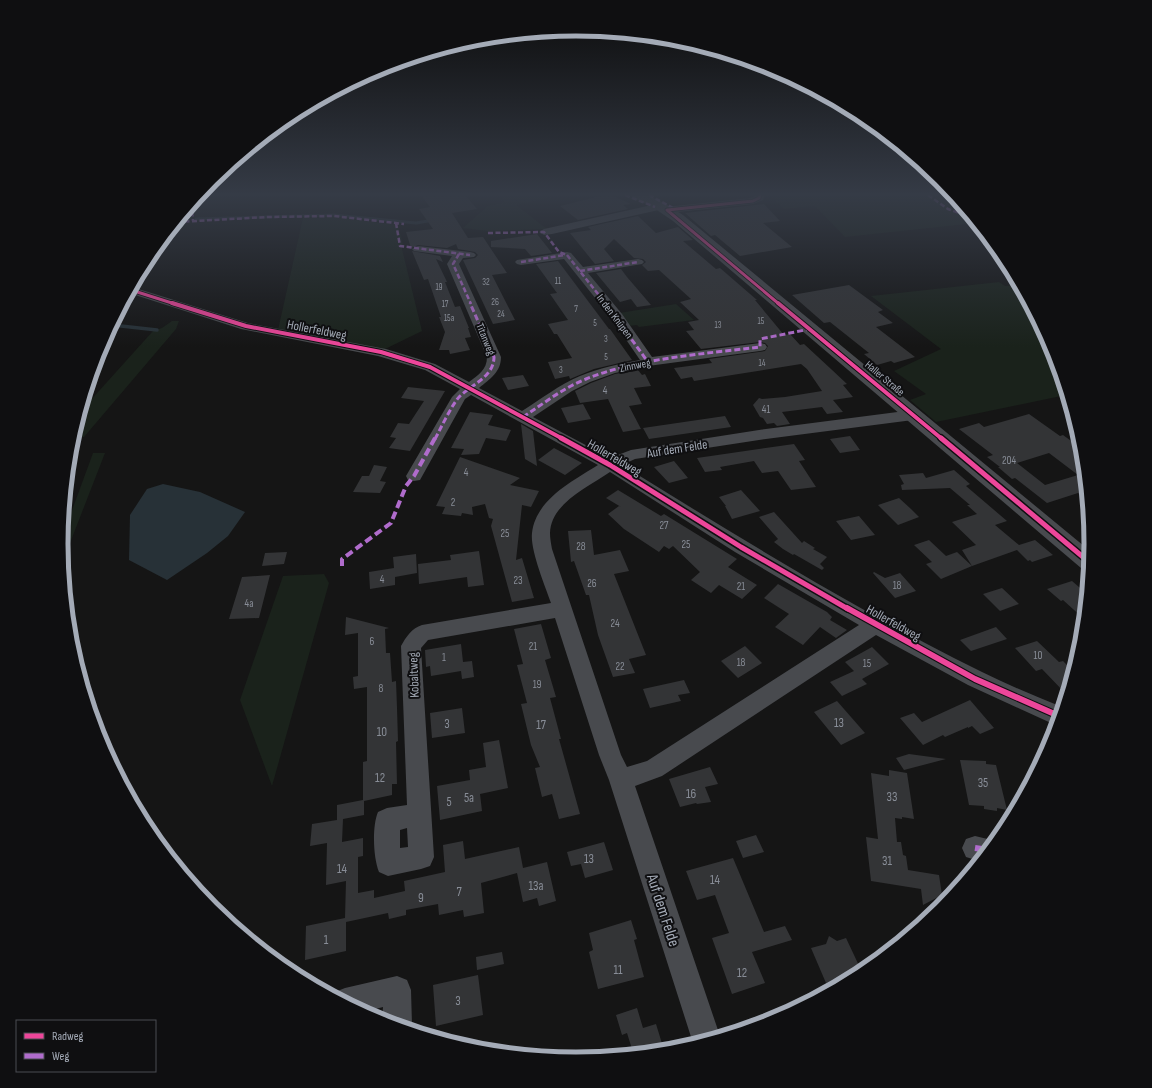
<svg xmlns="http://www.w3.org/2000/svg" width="1152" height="1088" font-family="'Sofia Sans Condensed',sans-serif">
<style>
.green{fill:#1a221b}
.water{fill:#273137}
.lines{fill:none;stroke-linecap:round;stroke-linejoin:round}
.stream-far1{stroke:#273137;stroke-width:3}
.stream{stroke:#273137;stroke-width:3.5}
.building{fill:#333436;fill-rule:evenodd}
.minor{fill:#484a4e;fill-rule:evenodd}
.tertiary{fill:#484a4e;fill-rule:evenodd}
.quiet-far3{stroke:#b06ccc;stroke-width:2.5;stroke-dasharray:5 2.5;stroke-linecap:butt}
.quiet-far2{stroke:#b06ccc;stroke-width:3;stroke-dasharray:6 3;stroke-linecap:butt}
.quiet-far1{stroke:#b06ccc;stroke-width:4;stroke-dasharray:8 4;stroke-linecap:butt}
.quiet{stroke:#b06ccc;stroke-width:6;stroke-dasharray:12 6;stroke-linecap:butt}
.cycleway-far3-casing{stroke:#0f0f11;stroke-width:4.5}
.cycleway-far2-casing{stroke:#0f0f11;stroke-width:6}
.cycleway-far1-casing{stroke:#0f0f11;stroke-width:8}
.cycleway-casing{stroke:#0f0f11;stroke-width:8}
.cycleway-far3{stroke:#ed469a;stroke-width:3}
.cycleway-far2{stroke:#ed469a;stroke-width:4}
.cycleway-far1{stroke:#ed469a;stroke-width:5}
.cycleway{stroke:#ed469a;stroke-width:6}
.labels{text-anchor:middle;stroke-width:4;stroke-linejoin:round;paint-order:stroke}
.far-number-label{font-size:9px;fill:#888d97}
.far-street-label{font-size:11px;fill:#a4abb7;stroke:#0f0f11}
.number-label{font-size:11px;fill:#888d97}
.street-label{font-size:13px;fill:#a4abb7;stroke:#0f0f11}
.near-number-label{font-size:13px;fill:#888d97}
.near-street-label{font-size:16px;fill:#a4abb7;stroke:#0f0f11}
.rim{fill:none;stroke:#a4abb7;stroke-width:5}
</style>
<rect width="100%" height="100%" fill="#151515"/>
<path class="green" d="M499,195H561L516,205L547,229L488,231L463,228L488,206L505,202Z
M770,195H926L936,203L941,202L932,195H952L976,223L845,237L815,206L784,209Z
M333,217L398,225L403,245L402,249L422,331L383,350L278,330L303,218Z
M999,282L1005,286L1019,285L1052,347L1066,395L936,422L910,400L926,394L894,371L941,349L871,296Z
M676,304L694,320L639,327L637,325L628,326L619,313Z
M172,321H179L176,329L84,437L73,438L80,412L153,331L162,328Z
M93,453H105L63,561L61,544L64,514L71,513Z
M324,574L329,583L272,786L240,700L283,576Z"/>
<path class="water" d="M163,484L200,492L245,512L228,536L207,553L167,580L129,560L130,515L147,489Z"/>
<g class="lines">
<path class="stream-far1" d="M196,219L334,215L416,223L434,220"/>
<path class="stream" d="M112,325L157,330"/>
</g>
<path class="building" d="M421,195H465L477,209L452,213L468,238L483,237L507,273L492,275L515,320L493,324L463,260L475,258L478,255L475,252L458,249L456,244L447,248L418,245L411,248L406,232L433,229L419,209L430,207Z
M604,195H611L631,204L623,205L628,209L578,220L560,206Z
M764,204L780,221L763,223L792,247L740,256L715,235L711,236L685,213Z
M638,216L656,233L678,227L693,240L683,241L716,269L720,268L757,300H755L784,335L790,334L800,345L804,344L831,369L847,384L843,385L853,397L833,400L843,412L827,414L822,407L782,412L790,424L777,426L774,423L767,424L763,418L760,417L753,405L759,398L762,399L785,397L822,391L807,369L801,364L694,381L692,377L681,379L674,368L712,363L709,359L765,351L768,346L765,343L760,342L701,349L686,331L694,330L688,322L699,320L680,302L691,299L659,270L648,271L642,265L646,262L643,259L634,258L614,239L604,249L614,261L595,264L570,233L591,230L588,227Z
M537,234L552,253L531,256L525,249L491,247V241Z
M412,251L440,256L443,262L436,259L447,282H445L455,307L460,306L469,328H468L471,337L465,338L470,350L450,354L449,350H439L445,332L439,317H441L428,279L424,280Z
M558,261L609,329H610L632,360L594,369L570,379L569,376L555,379L548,362L572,358L557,334H554L548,324L568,320L550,294L557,293L536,264Z
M621,269L627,277L651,305L637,307L631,299L620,302L596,273Z
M849,285L883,310L878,312L893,323L876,327L915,357L894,363L891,361L877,365L864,354L869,353L830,322L824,323L792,295Z
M638,370L642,375L645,374L651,386L634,388L642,404L629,406L641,429L623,432L608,399L580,403L575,391L591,383L615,374Z
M523,375L529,386L508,390L502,378Z
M408,387L445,391L410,451L389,448L396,438L390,437L398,423L409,424L424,401L401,398Z
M583,404L591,419L568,423L561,408Z
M470,412L493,415L488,425L511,430L506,441L486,438L479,454L461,455L464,449L451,448Z
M1029,414L1060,436L1063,435L1082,449L1087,500L1078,493L1047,503L1015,478L1012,479L998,467H1000L987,457L993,455L959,429L979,423L984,427ZM1049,453L1078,475L1045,485L1017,463Z
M725,416L731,427L649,439L643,428Z
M521,424L533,431L537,466L525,459Z
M850,436L860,450L840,453L830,439Z
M794,444L805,460L799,461L816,487L791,490L778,471L762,473L754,461L720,467L722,470L705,472L697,458Z
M554,448L571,457L582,463L565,475L538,460Z
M460,457L520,478L510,485L539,491L531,507L522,505L516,560L522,558L534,598L512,602L491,526L493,519L489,518L485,504L472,507L473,515L462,513L461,516L442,514L445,507L436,506Z
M674,461L688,478L669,483L654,467Z
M374,465L387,467L380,481L386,482L380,493L353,492L362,476H369Z
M954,470L970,484L966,486L1007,521L995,525L1019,545L1035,540L1053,555L1032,562L1030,560L1028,561L1017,550L972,566L962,550L976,545L952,522L977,514L967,505H970L950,488L902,490L901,485L904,484L899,475L923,473L926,478Z
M618,490L661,516L664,514L737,559L728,567L757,585L742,599L719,585L711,593L691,580L700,572L673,546L669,549L664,546L659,552L624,529L608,514L619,506L621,507L606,498Z
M741,490L760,511L732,519L725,506H726L719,497Z
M899,498L911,509L919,517L898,525L878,505Z
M774,512L802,543L804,541L815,548L813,549L827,557L820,564L824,568L822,570L794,554L793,555L783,549L774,542L778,539L759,517Z
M859,516L875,535L851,540L836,521Z
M591,530L594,555L620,550L629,571L614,574L646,655L629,659L635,673L613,677L598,635L589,595H586L574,561L571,562L568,531Z
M929,540L946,556L957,552L972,566L941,579L926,564L932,562L914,545Z
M479,551L484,585L468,587L467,577L419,584L418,564L451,560L450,555Z
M287,552L284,564L262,566L265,553Z
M416,554L417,573L395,577V585L370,589L369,572L394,568L393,557Z
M874,572L885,578L900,573L916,591L895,598L873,573Z
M270,575L259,618L229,619L242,577Z
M1072,581L1086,593L1084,619L1063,600L1061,601L1047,589Z
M778,584L827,612L832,617L830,620L847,630L836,638L820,627L803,645L775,627L789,614L764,598Z
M1002,588L1019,604L1000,611L983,594Z
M346,617L389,628L385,629L386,653H390L392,682L396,681L397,708L398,741L396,742L397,784H392V795L364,801V815L343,819L342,842L363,838V856L358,857V893L374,890V898L405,891L404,881L445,872L443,845L463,841L465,859L519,847L523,868L547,862L556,901L539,906L537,898L523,902L517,873L481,883L484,913L464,917L463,910L439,915L438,904L406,910V915L389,919L388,913L346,922V951L305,960L306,926L345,918L346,881L326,885L327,843L310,846L312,824L337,820V805L363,800V762L367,761V687L354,689L353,677L358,676V633L345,635Z
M541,624L551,658L545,660L556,697L550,698L561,739H559L580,814L559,819L552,794L542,797L535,768L540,767L531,745L521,704L527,703L517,665L523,664L514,629Z
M996,627L1007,639L971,651L960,640Z
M1037,641L1059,662L1063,661L1073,671L1066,694L1042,669L1036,671L1015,648Z
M461,644L463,662L472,661L474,677L462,679L461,671L431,676L430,666L426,667L425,650Z
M745,646L762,663L738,678L721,661Z
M872,647L889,664L862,679L867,684L842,696L830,682L854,671L845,662Z
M684,680L690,693L678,695L681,701L650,708L643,689Z
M970,700L994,728L980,734L972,726L968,728V727L945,737L943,735L923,745L900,718L914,713L922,722Z
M837,701L865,733L841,745L814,712Z
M462,708L465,733L432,738L430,713Z
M499,740L508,788L480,794L482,811L440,820L437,786L470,780L469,770L486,767L483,743Z
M909,754L946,759L904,770L896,758Z
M960,760L986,761V764L996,765L1007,810L997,808V811L984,809V806L969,805Z
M710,767L718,784L705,787L711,802L697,804L696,803L680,807L669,779Z
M889,770L907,773L914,819L902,817V819L895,818L897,842H901L903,855L906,856L908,870L939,875L942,895L923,905L921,889L871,881L866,837L878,839L871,773L889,776Z
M756,835L764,852L743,858L736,841Z
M604,842L613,870L585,878L581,864L571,866L567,852Z
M733,858L764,932L785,926L792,940L752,952L765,983L732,994L712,938L729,933L715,895L697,900L686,871Z
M631,920L637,939L634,940L644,977L598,989L589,952L593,950L589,933Z
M829,936L837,941L846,938L862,972L835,987L832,981L826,983L811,948L826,944Z
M502,952L504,964L477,970L476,957Z
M478,975L483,1015L436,1026L433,985Z
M637,1008L643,1028L656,1024L664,1050L635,1053L634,1049H632L627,1033L622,1035L616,1015Z"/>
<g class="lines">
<path class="minor" d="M755,195H765L763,200L753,204L667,213L663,212V209L552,234L544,235L539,232L544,229L661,203L665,204V207L751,198Z
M418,246L470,252L474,253L476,255L474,257L463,258L459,264L501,357C501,372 490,379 479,388L522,411C541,399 559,385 580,376C599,368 619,364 640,360L612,319L564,259L521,265L517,264L515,262L517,260L567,252L571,253L583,267L638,259L642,260L644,262L642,264L588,273L622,314L652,357L760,343L765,344L767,347L765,350L760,351L648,366L615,373L590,382L572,391L533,417L610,458L631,450L759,430L913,410L918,412L921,415L918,418L913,420L759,440L635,459L622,465C740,538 858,611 982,672C1008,685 1035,696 1062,707L1057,725L1051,723L968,685L876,635L662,776L635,786L720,1036L694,1044L692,1040L609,780L599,755L555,618L428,640L421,648L434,857L430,866L421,869L388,876L379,872C373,857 372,826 378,812L387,808L407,805L401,646C406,637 412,628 422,625L551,603C545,586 530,550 532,533C536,499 573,481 598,465L471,395L465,399L420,480L414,481L408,480L406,476L452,397L460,389L425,370L378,356L241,329L129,293L132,287L248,323L386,349L435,364L469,382C478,375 487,370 487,357L447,264L452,256L414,251L412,249ZM610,472L735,552L859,625L647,761L627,767L621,755L552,549C551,544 550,538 550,533C551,503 588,487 610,472ZM407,828L408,847L400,848V830Z
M975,836L996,841L979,861L966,857L962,848L966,839Z
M397,976L407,980L411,990L412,1025L410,1029L382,1021L383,1007L364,1012L333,995L335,992L345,988Z"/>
<path class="tertiary" d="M631,195C653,193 665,204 683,215L1090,551L1088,570L1081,568L673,221L651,206L633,198Z"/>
<path class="quiet-far3" d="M625,195L655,207
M649,195L673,208
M928,195L948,209L970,217
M192,204L193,221
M177,222L267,217L334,216L404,224
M396,223L400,246L470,255
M488,233L544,232L559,252L567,255
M459,254L453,264L471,304
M567,255L606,304
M521,262L565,255
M580,271L638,262"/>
<path class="quiet-far2" d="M605,303L648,362
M523,417C543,404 563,388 586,379C638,358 704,354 760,347V339L810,329
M435,439C441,428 452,404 460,396C473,384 494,376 494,357L470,303"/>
<path class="quiet-far1" d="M342,566V559L391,523L406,486L414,476L435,438"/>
<path class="quiet" d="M975,848L988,850"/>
<g class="cycleway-far3-casing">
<path id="cycleway-far3" d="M667,210L779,304
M667,210L753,201L759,198L760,195
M131,290L175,304"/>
</g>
<g class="cycleway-far2-casing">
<path id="cycleway-far2" d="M172,303L246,326L381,352L430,367L563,439
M778,303L942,439"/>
</g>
<g class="cycleway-far1-casing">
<path id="cycleway-far1" d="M561,438L610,465L741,547L848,609
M941,438L1089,562"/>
</g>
<g class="cycleway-casing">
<path id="cycleway" d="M847,608L975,679L1059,716"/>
</g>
<use href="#cycleway-far3" class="cycleway-far3"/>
<use href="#cycleway-far2" class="cycleway-far2"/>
<use href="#cycleway-far1" class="cycleway-far1"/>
<use href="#cycleway" class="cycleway"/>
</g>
<linearGradient id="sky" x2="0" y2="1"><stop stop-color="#0c0c0c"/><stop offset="0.56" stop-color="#353b46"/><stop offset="1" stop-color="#353b46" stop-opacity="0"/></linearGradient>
<rect width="1152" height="347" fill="url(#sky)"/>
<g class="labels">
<g class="far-number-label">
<text x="558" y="284">11</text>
<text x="486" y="285">32</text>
<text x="439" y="290">19</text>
<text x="495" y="305">26</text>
<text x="445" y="307">17</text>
<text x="576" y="312">7</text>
<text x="501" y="317">24</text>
<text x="449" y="321">15a</text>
<text x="761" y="324">15</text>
<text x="595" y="326">5</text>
<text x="718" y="328">13</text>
<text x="606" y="342">3</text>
<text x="606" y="360">5</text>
<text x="762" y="366">14</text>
<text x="561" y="373">3</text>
</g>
<g class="far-street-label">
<text transform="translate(615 316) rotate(53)" y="4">In den Knüpen</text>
<text transform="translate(486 339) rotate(68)" y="4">Titanweg</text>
<text transform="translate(635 365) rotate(-11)" y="4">Zinnweg</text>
<text transform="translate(885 378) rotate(40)" y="4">Haller Straße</text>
</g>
<g class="number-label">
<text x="605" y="394">4</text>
<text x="766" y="413">41</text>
<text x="1009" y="464">204</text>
<text x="466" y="476">4</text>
<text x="453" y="506">2</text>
<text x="664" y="529">27</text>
<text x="505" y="537">25</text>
<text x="686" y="548">25</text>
<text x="581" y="550">28</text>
<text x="382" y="583">4</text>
<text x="518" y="584">23</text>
<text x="592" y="587">26</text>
<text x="897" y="589">18</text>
<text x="741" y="590">21</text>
<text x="249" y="607">4a</text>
<text x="615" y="627">24</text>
<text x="372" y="645">6</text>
<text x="533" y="650">21</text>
<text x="1038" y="659">10</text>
<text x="444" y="661">1</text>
<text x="741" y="666">18</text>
<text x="867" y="667">15</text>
<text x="620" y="670">22</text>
<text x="537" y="688">19</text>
<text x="381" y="692">8</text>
</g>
<g class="street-label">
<text transform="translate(317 329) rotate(11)" y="5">Hollerfeldweg</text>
<text transform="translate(677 448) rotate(-9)" y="5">Auf dem Felde</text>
<text transform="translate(615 457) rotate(30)" y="5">Hollerfeldweg</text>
<text transform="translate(894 622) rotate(29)" y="5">Hollerfeldweg</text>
<text transform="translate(413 675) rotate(-92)" y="5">Kobaltweg</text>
</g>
<g class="near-number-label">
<text x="839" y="727">13</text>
<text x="447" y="728">3</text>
<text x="541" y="729">17</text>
<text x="382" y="736">10</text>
<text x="380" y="782">12</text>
<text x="983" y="787">35</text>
<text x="691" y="798">16</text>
<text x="892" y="801">33</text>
<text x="469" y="802">5a</text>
<text x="449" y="806">5</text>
<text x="589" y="863">13</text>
<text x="887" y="865">31</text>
<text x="342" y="873">14</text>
<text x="715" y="884">14</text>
<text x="536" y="890">13a</text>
<text x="459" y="896">7</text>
<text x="421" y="902">9</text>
<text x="326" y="944">1</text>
<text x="618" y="974">11</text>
<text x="742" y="977">12</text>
<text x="458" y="1005">3</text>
</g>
<g class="near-street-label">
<text transform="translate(664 910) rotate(72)" y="6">Auf dem Felde</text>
</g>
</g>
<path d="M0 0H1152V1088H0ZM68 544a508 508 0 1 1 1016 0a508 508 0 1 1-1016 0Z" fill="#0f0f11" fill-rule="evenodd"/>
<path class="rim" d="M68 544a508 508 0 1 1 1016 0a508 508 0 1 1-1016 0Z"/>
<rect x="16" y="1020" width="140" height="52" fill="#0f0f11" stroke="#4b4d53"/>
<rect x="24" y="1033" width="20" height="6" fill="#ed469a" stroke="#4b4d53"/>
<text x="52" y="1040" font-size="12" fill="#a4abb7">Radweg</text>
<rect x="24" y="1053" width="20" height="6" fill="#b06ccc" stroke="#4b4d53"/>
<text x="52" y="1060" font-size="12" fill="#a4abb7">Weg</text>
</svg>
